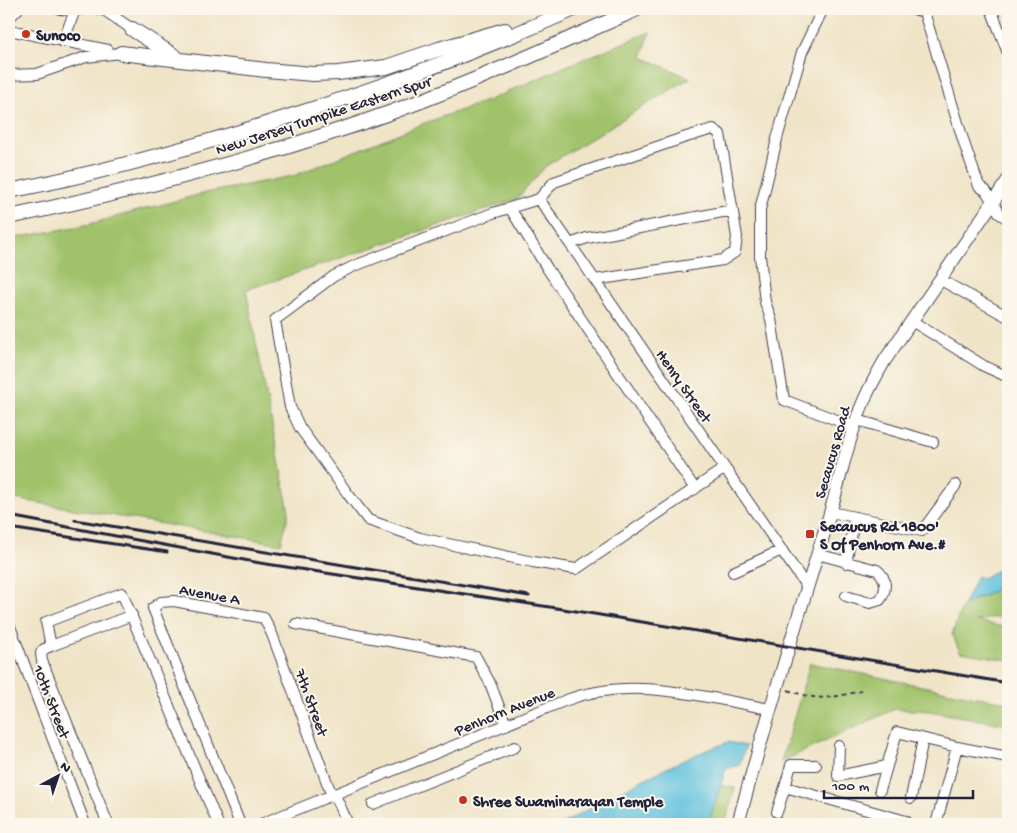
<svg xmlns="http://www.w3.org/2000/svg" width="1017" height="833" font-family="'Gochi Hand',sans-serif">
<style>
.green{fill:#a0c26b;stroke:#617253}
.water{fill:#5fc1dd;stroke:#40728c}
.lines{fill:none;stroke-linecap:round;stroke-linejoin:round}
.minor-casing{stroke:#413f50;stroke-width:12}
.major-casing{stroke:#413f50;stroke-width:14}
.highway-casing{stroke:#413f50;stroke-width:16}
.path{stroke:#413f50;stroke-width:2;stroke-dasharray:4 4;stroke-linecap:butt}
.minor{stroke:#fff;stroke-width:10}
.major{stroke:#fff;stroke-width:12}
.highway{stroke:#fff;stroke-width:14}
.rail{stroke:#22223b;stroke-width:3}
.poi-dot{fill:#c8321e;stroke:#fbf7ec;stroke-width:2}
.labels{text-anchor:middle;stroke-width:4;stroke-linejoin:round;paint-order:stroke}
.poi-label{font-size:16px;font-weight:bold;fill:#22223b;stroke:#fbf7ec;text-anchor:start}
.street-label{font-size:16px;fill:#22223b;stroke:#fbf7ec}
</style>
<rect width="100%" height="100%" fill="#fbf7ec"/>
<filter id="ink" filterUnits="userSpaceOnUse"><feTurbulence type="fractalNoise" baseFrequency=".02" numOctaves="2"/><feDisplacementMap in="SourceGraphic" scale="10" xChannelSelector="R" yChannelSelector="G"/><feConvolveMatrix kernelMatrix="1 2 1 2 8 2 1 2 1" color-interpolation-filters="sRGB"/></filter>
<filter id="wash" filterUnits="userSpaceOnUse"><feTurbulence type="fractalNoise" baseFrequency=".0096" numOctaves="4" result="noise"/><feDisplacementMap in="SourceGraphic" scale="20" xChannelSelector="R" yChannelSelector="G"/><feGaussianBlur stdDeviation="1.12" result="paint"/><feColorMatrix in="noise" values="0 0 0 0 0 0 0 0 0 0 0 0 0 0 0 0 0 1.4 0 .05"/><feComposite in="paint" operator="in"/></filter>
<g filter="url(#wash)">
<rect width="100%" height="100%" fill="#f0e4c7"/>
<path class="green" d="M650,32L642,57L690,78L546,166L517,199L246,290L289,512L281,544L9,498V239L86,225L205,193L293,176L422,124L489,100L564,67Z
M1008,582V615L976,621L1008,628V660L960,652L952,634C955,628 960,609 964,605C970,600 978,599 985,596C994,591 998,585 1008,582Z
M810,663L971,696L1008,702V725L929,711L895,709L781,762Z
M720,785L735,788L725,824H708Z"/>
<path class="water" d="M1008,565V582L999,584L993,591L984,596L974,599L963,606L977,576L982,578Z
M728,742L746,746L739,765L726,769L708,824H562C615,794 670,763 728,742Z"/>
</g>
<g filter="url(#ink)">
<g class="lines">
<g class="minor-casing">
<path id="minor" d="M60,9L71,10L88,9
M99,9L104,10L132,29
M397,9V10
M823,9L802,52L778,135L760,210V256L765,302L771,319L784,400L855,427
M913,9L924,12L965,146L979,186L986,191L1000,214L1008,219
M991,9L1008,53
M9,18L18,9
M9,30L108,50
M63,42L75,10
M9,75L37,74L86,57L121,53
M539,199L807,587
M510,208L547,268L695,489
M570,244L587,238L733,210
M595,280L723,260L735,252L737,237L720,134L713,129L683,138L554,182L539,199L493,213L354,266L334,276L275,320L290,407L300,428L348,494L368,520L420,538L533,562L576,569L725,468
M941,280L1008,317
M912,321L984,366L1008,377
M857,420L933,442
M831,512L922,531L956,485
M817,554L877,570C887,578 887,590 880,600L870,603L846,596
M846,563L855,517
M733,572L782,550
M9,624L85,824
M296,624L476,657L490,683L506,725
M51,646L46,622L122,593L218,824
M839,746L838,776L887,766
M785,787L791,765H816
M880,790L897,732L957,747L1008,757
M335,795L348,824
M911,798L923,739
M373,804L515,747
M777,812L785,787L906,821
M108,824L42,661L41,653L44,649L51,646L132,615
M240,824L153,608L161,602L174,601L264,618L272,634L332,796
M261,824L564,701C631,675 702,697 770,709
M936,824L957,747"/>
</g>
<g class="major-casing">
<path id="major" d="M738,824C765,722 797,621 828,520C840,481 847,440 863,403C869,388 877,374 885,360L1008,180"/>
</g>
<g class="highway-casing">
<path id="highway" d="M132,29L176,57
M121,53L266,70L313,74L338,73L386,67L439,49L505,30
M9,191C97,174 183,150 269,123C373,91 474,53 574,9
M9,217C138,190 267,157 392,112C476,81 556,45 637,9"/>
</g>
<path class="path" d="M788,690C820,702 829,698 861,691"/>
<use href="#minor" class="minor"/>
<use href="#major" class="major"/>
<use href="#highway" class="highway"/>
<path class="rail" d="M9,516L260,563L576,611L1008,683
M75,520L529,596
M9,528L167,552"/>
</g>
</g>
<g class="poi-dot">
<circle cx="26" cy="34" r="5"/>
<rect x="805" y="529" width="10" height="10" rx="2.5"/>
<circle cx="463" cy="800" r="5"/>
</g>
<g class="labels">
<g class="poi-label">
<text x="36" y="40">Sunoco</text>
<text x="820" y="531">Secaucus Rd 1800'<tspan x="820" dy="18">S Of Penhorn Ave.#</tspan></text>
<text x="473" y="806">Shree Swaminarayan Temple</text>
</g>
<g class="street-label">
<text transform="translate(323 114) rotate(-18)" y="6">New Jersey Turnpike Eastern Spur</text>
<text transform="translate(685 385) rotate(55)" y="6">Henry Street</text>
<text transform="translate(831 452) rotate(-74)" y="6">Secaucus Road</text>
<text transform="translate(210 593) rotate(10)" y="6">Avenue A</text>
<text transform="translate(53 701) rotate(69)" y="6">10th Street</text>
<text transform="translate(313 702) rotate(70)" y="6">7th Street</text>
<text transform="translate(504 710) rotate(-22)" y="6">Penhorn Avenue</text>
</g>
</g>
<rect width="1017" height="833" fill="none" stroke="#fbf7ec" stroke-width="30"/>
<g transform="translate(58 776) rotate(40)" stroke="#fbf7ec" stroke-width="4" paint-order="stroke">
<path d="M0-4L9 19L0 12L-9 19Z" fill="#22223b"/>
<text y="-8" font-size="14" font-weight="bold" text-anchor="middle" fill="#22223b">N</text>
</g>
<path d="M824 790v8h149v-8" fill="none" stroke="#22223b" stroke-width="2.5"/>
<text x="832" y="790" font-size="15" fill="#22223b" stroke="#fbf7ec" stroke-width="4" paint-order="stroke">100 m</text>
</svg>
